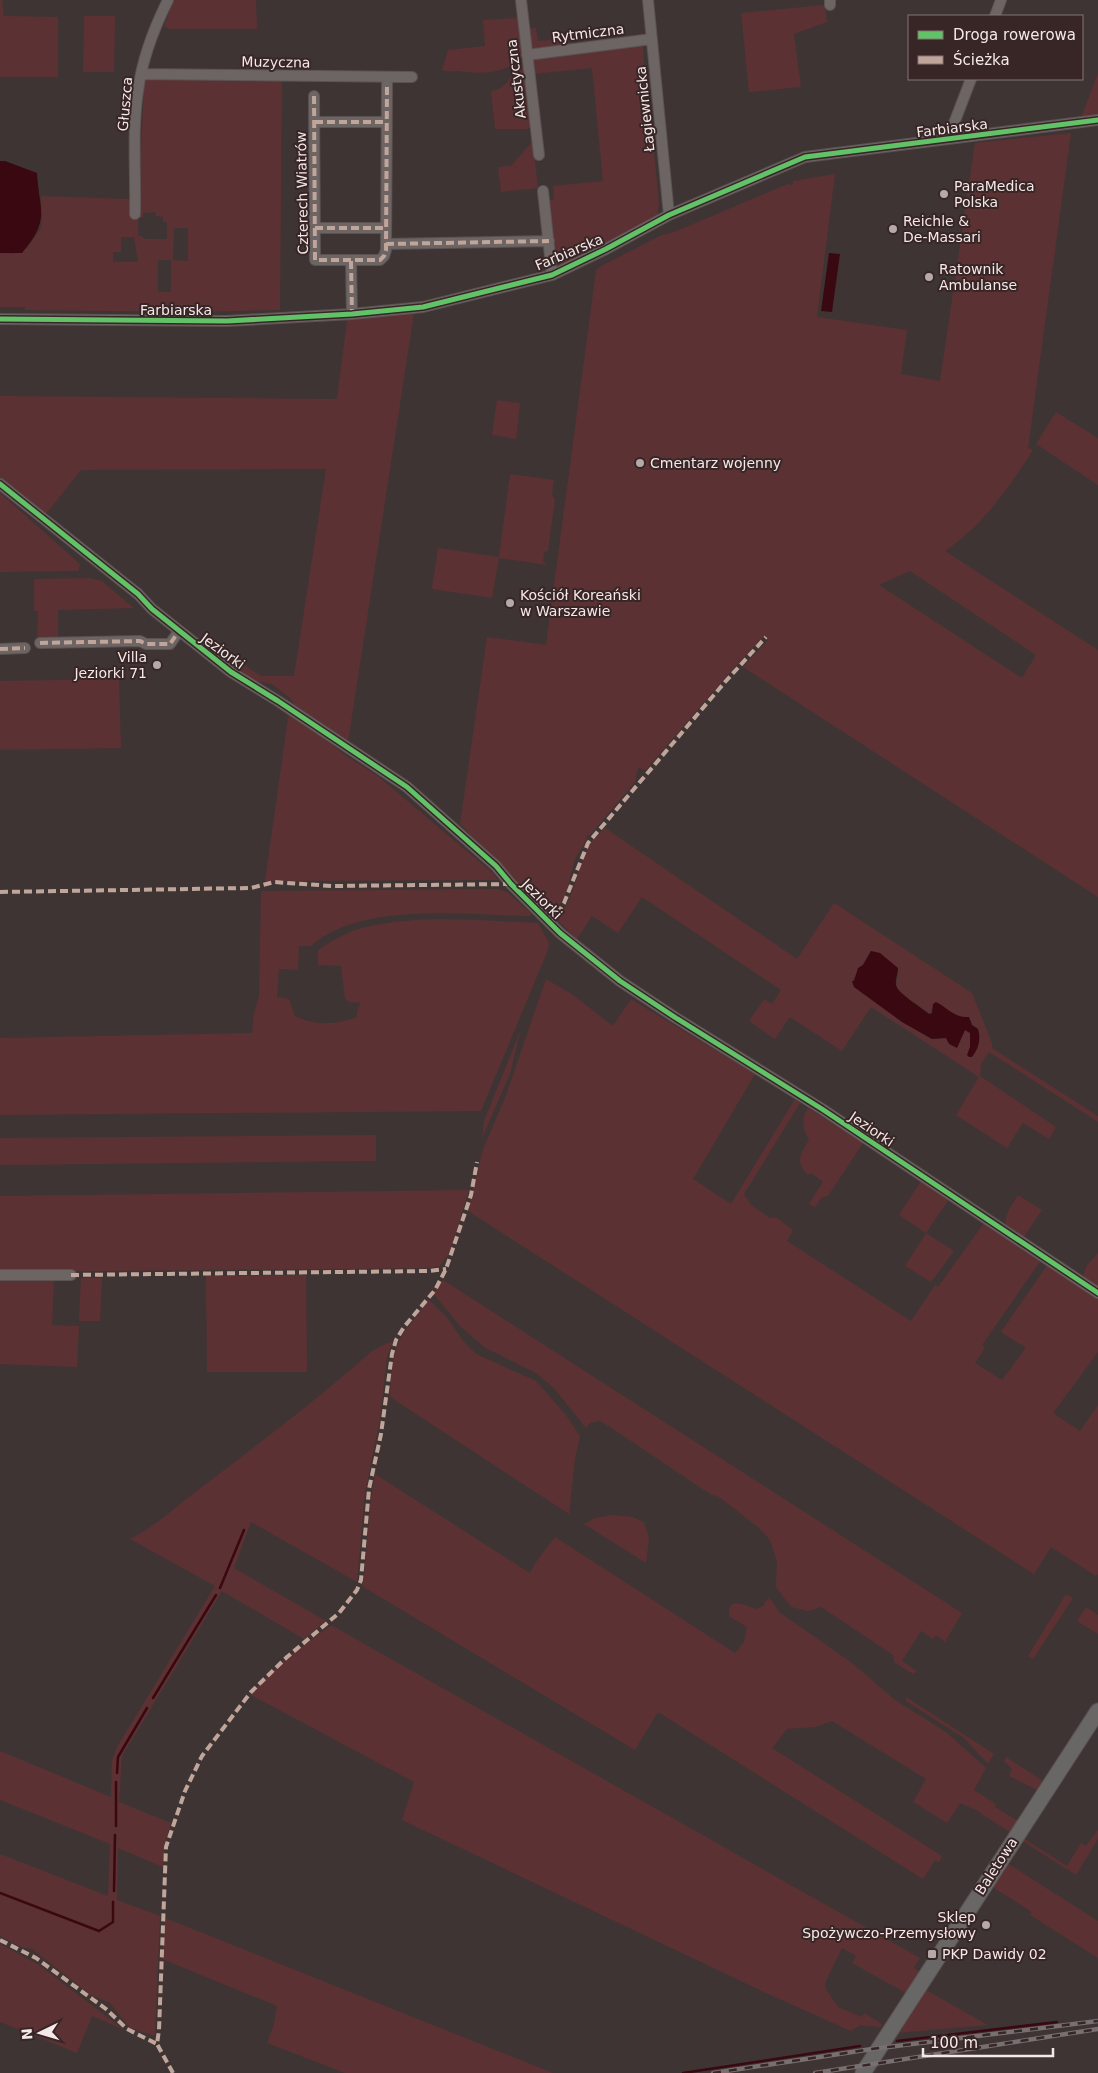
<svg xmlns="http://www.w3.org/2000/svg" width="1098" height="2073" font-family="'DejaVu Sans',sans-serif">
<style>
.green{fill:#5c3133;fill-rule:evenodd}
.water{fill:#3a0810}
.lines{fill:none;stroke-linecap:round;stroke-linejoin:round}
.stream{stroke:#3a0810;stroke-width:2.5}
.street-casing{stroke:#5b5252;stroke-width:12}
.secondary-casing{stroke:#5b5252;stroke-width:17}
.street{stroke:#6d6464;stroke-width:10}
.secondary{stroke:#696666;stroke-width:15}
.rail-casing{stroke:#787070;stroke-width:4.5}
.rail{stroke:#382626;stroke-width:2.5;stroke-dasharray:8;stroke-linecap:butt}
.quiet{stroke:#c0a59a;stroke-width:4;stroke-dasharray:8 4;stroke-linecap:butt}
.cycleway-casing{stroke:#382626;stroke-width:8}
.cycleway{stroke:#61c268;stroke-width:5}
.poi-dot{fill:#b5a9a9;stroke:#382626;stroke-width:2}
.labels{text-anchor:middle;stroke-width:4;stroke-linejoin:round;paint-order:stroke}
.street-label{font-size:14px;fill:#f5e8e8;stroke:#382626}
.poi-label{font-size:14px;fill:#f5e8e8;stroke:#382626;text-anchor:start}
</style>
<rect width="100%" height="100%" fill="#3f3434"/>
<path class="green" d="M0,0H2L4,16L58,17V77H0Z
M174,0H256L257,29H169L164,26Z
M825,5L827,22L794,34L801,87L749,92L741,13Z
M84,16H115L114,72H83Z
M519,18L524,55C506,75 482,74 458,71C452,71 448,72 442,70L448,50L485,46L483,20Z
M536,28L538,41L561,39L562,48L533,49L531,48L528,29Z
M640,43V46H643C644,56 644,86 648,93L659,203L657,217L588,254L562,266L555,261L549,200H554L553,186L603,181L592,68L533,74L532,58Z
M525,65L530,126L527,129H495L491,91C507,90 511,72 525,65Z
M1098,73V115L1081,118Z
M147,78L282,80L280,310L194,312L25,310V307H0V253L13,254L27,248L40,230L42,222L41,196L129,199L133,203L138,215L144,85ZM155,212L156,216L163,217V222H167V239H146L138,235V217H143V213ZM174,228H188V261L173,260ZM121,237H134L138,262H113V252H121ZM158,260H171V292H158Z
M1071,133L1028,448L1033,450C1009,488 982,526 945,551L1098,650V897L743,667L768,640L764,636L731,671L646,770L638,768L635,782L590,835H587C586,845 579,850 575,859C569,877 568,906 548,914C517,886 490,854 460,824L487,637L546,645L596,271L601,266L662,235L674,232L788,184L793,185V181L835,174L817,317L907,330L901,374L940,381L975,143ZM910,571L1036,655L1022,678L879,585Z
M531,143H533L538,188L501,192L498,167L511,166Z
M414,313L348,742L294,705L291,699L272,684L255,681L236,668L239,662L261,676H294L326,469L81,470L45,515L0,478V396L337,399L347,320Z
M497,400L520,403L516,439L492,435Z
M1056,412L1098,438V485L1036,444Z
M510,474L554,480L552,495L555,499L548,551L544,552L543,561L547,565L499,558L492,598L432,589L438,548L499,557Z
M0,493L80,564L78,571L0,572Z
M89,578L102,581L134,608L58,610V640H37L38,611H34V579Z
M119,679L121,748L0,750V681Z
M289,711L345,755L379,777L494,874L498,880L265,881Z
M605,828L797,959L834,903L972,993L992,1043V1048L1098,1116V1122L989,1052L981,1064L980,1076L1056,1127L1049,1139L1023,1123L1007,1148L956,1115L979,1077L871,1007L842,1051L790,1017L775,1039L749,1021L764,999L772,1004L781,990L642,897L618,933L592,916L577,939L558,921L569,900L589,844ZM871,951L898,972L896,987C904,998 918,1004 929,1014L932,1013L931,1009L940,1004L943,1008L962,1018L966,1017L971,1021L972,1025L978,1029L967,1055L970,1047L971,1033L965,1030L962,1036L948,1042L946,1038L932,1039L902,1022L852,981Z
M498,889L507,892L532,914L529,916C466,915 360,901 311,946H299L298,970L279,969L277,997L289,999L295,1016C315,1026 336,1025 357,1017V1011L361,1003L349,1002L345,998L341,966L318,965V950C332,941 350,930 366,927C422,914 482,921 538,923L549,943L548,950L481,1111L0,1115V1038L252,1033L254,1013L259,996L261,891Z
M546,979L573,995L613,1026L631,999L755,1074L693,1179L731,1204L795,1099L800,1103L744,1194L751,1205L770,1218H777L793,1230L787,1241L911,1321L935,1285L938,1287L984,1223L1041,1260L982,1345L985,1348L975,1363L1002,1380L1026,1348L1001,1332L1048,1264L1098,1298V1352L1053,1413L1080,1431L1098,1405V1574L1096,1576L1051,1547L1034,1574L468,1211L483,1149L505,1098Z
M521,1029L510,1074L482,1138L484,1121Z
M808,1108L863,1143L828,1196L822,1197L815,1207L809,1204L823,1182L812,1174H807C794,1159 802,1154 809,1139C802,1128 801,1119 808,1108Z
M376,1135V1161L0,1165V1138Z
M921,1181L949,1199L926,1233L954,1251L931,1282L905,1266L926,1233L899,1215Z
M469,1190L450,1252L440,1266L430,1268L0,1272V1196Z
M1018,1195L1042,1210L1024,1237L1006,1225C1004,1214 1013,1204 1018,1195Z
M1098,1253V1286L1083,1276L1087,1265Z
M306,1275L307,1372H207L206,1276Z
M54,1278L52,1325L79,1326L77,1367L0,1364V1279Z
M81,1278H102L100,1321H79Z
M443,1280L962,1613L945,1642L936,1635L933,1639L921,1631L902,1661L917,1671L913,1674L894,1662L893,1655L821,1607L808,1611L791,1607L776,1587L777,1561L770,1540L758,1527L719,1497L710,1494L613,1429L600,1421L590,1423L586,1428L554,1388L536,1373L484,1347L460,1326L433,1293Z
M429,1300L447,1317L463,1341L476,1354L536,1381L566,1415L580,1436L575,1459L569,1514L390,1397C391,1381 391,1362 397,1346C404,1329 418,1315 429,1300Z
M393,1342L387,1357L380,1419L365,1493L357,1582L251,1522L234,1568L326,1621L304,1639L222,1591L122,1756L119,1802L171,1823L165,1843L163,1867L118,1848L117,1900L160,1916L155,2036L130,2028L110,2003L91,1995L32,1949L21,1947L0,1936V1854L108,1896L110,1844L0,1800V1751L111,1797L112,1761L117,1747L215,1586L130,1539C155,1527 176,1506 198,1490C257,1445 317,1400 372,1351L387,1343Z
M375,1474L530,1573L536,1562L555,1537L735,1653L744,1642L747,1627L729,1616V1609L732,1604C742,1602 746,1606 756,1609L763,1606L768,1598L772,1601L779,1612L852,1663L895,1700L946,1732L986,1768L974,1790L996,1804L995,1807L1018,1821L1011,1833L976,1810L960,1803L947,1823L913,1802L926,1779L832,1721L815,1727L787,1729L772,1748L942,1856L939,1862L935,1860L923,1879L658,1712L635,1750L362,1586L364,1579L370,1506Z
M612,1515L633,1517L644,1522L649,1538L646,1563L584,1524L595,1518Z
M1066,1594L1073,1598L1033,1659L1028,1656Z
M1086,1607L1098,1615V1634L1077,1621Z
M331,1625L920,1958L914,1968L920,1972L906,1993L852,1963L856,1956L842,1948L825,1983L826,1989L838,2007L862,2017L864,2013L882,2024L881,2027L860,2025L851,2031L766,1993L402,1820L414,1782L251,1695L263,1680L287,1658Z
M906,1697L994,1754L988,1764L964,1738L906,1701Z
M1006,1757L1043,1781L1037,1790L1009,1776L1012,1769L1004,1761Z
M1098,1830V1839L1076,1875L1021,1840L1023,1838L1067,1866L1081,1843L1086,1846Z
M1007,1863L1098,1921V1958L1030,1915L1032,1912L991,1886Z
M165,1918L553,2073H345L267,2043L274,2024L277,2006L162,1959Z
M0,1944L39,1965L123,2029L92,2016L77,2053L0,2022Z
M926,1990L988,2025L897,2033Z"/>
<path class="water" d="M0,161H5L37,173C39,211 51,219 22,253H0Z
M829,253L840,254L832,312L821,311Z
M871,951L880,953L898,968C898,974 895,979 896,985C897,993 921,1007 929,1014L932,1013L933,1004L936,1002C948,1008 954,1018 969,1017L972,1025L978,1029C981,1039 979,1048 972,1057H969L967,1055L970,1047V1033L965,1030L957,1048L949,1044L946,1038L932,1039L902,1022L854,987L852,981H854L858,968L863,965Z"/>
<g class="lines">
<path class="stream" d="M220,1588L244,1530
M153,1698L216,1595
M117,1773L118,1757L147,1708
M116,1826V1782
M114,1891L115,1835
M0,1893L99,1931L113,1922V1902
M897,2041L1057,2022
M683,2073L860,2046"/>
<g class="street-casing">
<path id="street" d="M521,0L539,155
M648,0L669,215
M830,0V5
M995,16L1001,0
M527,55L652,39
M141,74L412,77
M314,96L315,260H380L384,256L386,250L387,84
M315,122H386
M948,139L971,79
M543,191L552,275
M135,214C136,175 132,130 138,91C142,60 154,28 168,0
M315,228H386
M386,244L549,241
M351,261L352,314
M0,319L227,321L352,314L423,307L552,275L606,249L669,215L805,157L1098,120
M0,484L138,594L152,609L231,672L278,701L407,787L496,866L511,884L560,933L620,981L676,1018L822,1109L1098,1293
M40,643L140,641L146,644H170L179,631
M0,649L25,648
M0,1275H71"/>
</g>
<g class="secondary-casing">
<path id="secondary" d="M863,2073L1098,1711"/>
</g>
<use href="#street" class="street"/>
<use href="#secondary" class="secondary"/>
<g class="rail-casing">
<path id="rail" d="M713,2073L872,2049L1098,2021
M815,2073L1098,2029"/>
</g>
<use href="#rail" class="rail"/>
<path class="quiet" d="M314,96L315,260H380L384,256L386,250L387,84
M315,122H386
M315,228H386
M386,244L549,241
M351,261L352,314
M40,643L140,641L146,644H170L179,631
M0,649L25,648
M0,892L251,888L274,882L332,886L511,884
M551,924L564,903L588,843L725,682L766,637
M71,1275L429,1271L446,1269
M0,1940L36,1958L106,2009L127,2029L157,2044
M173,2073L157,2044L159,2030L166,1847L185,1791L202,1756L251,1692L287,1657L339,1613L357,1590L361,1580L369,1489L381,1434L392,1354L396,1340L404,1327L435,1290L446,1269L471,1195L477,1162"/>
<g class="cycleway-casing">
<path id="cycleway" d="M0,319L227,321L352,314L423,307L552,275L606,249L669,215L805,157L1098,120
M0,484L138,594L152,609L231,672L278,701L407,787L496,866L511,884L560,933L620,981L676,1018L822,1109L1098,1293"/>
</g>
<use href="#cycleway" class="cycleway"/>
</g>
<g class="poi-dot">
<circle cx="944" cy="194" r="5"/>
<circle cx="893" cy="229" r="5"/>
<circle cx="929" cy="277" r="5"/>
<circle cx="640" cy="463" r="5"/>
<circle cx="510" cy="603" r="5"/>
<circle cx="157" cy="665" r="5"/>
<circle cx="986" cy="1925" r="5"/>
<rect x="927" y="1949" width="10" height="10" rx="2.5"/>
</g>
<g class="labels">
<g class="street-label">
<text transform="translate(588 33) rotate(-7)" y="5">Rytmiczna</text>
<text transform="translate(276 62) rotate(1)" y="5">Muzyczna</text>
<text transform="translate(516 79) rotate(-97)" y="5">Akustyczna</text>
<text transform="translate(125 104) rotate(-85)" y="5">Głuszca</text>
<text transform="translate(645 109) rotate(-96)" y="5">Łagiewnicka</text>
<text transform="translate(952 128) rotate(-7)" y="5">Farbiarska</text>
<text transform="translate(302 193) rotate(-91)" y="5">Czterech Wiatrów</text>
<text transform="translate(569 252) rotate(-23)" y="5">Farbiarska</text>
<text x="176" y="315">Farbiarska</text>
<text transform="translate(223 651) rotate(36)" y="5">Jeziorki</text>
<text transform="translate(542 899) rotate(45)" y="5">Jeziorki</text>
<text transform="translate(872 1129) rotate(34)" y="5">Jeziorki</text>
<text transform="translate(996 1866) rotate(-57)" y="5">Baletowa</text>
</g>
<g class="poi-label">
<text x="954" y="191">ParaMedica<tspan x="954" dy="16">Polska</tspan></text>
<text x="903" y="226">Reichle &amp;<tspan x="903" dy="16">De-Massari</tspan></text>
<text x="939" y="274">Ratownik<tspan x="939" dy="16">Ambulanse</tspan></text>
<text x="650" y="468">Cmentarz wojenny</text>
<text x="520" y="600">Kościół Koreański<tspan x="520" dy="16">w Warszawie</tspan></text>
<text x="147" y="662" text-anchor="end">Villa<tspan x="147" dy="16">Jeziorki 71</tspan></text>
<text x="976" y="1922" text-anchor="end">Sklep<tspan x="976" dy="16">Spożywczo-Przemysłowy</tspan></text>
<text x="942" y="1959">PKP Dawidy 02</text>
</g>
</g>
<rect x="908" y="15" width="175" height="65" fill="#382626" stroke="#847474"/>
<rect x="918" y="31" width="25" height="8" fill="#61c268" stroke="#847474"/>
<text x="953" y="40" font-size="15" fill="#f5e8e8">Droga rowerowa</text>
<rect x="918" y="56" width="25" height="8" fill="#c0a59a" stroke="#847474"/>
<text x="953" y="65" font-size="15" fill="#f5e8e8">Ścieżka</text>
<g transform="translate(40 2033) rotate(265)" stroke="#382626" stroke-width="4" paint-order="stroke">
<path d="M0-4L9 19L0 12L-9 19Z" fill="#f5e8e8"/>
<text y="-8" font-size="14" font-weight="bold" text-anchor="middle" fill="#f5e8e8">N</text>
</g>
<path d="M923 2048v8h130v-8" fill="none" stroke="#f5e8e8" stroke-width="2.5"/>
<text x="930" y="2048" font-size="15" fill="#f5e8e8" stroke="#382626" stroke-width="4" paint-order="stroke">100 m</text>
</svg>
